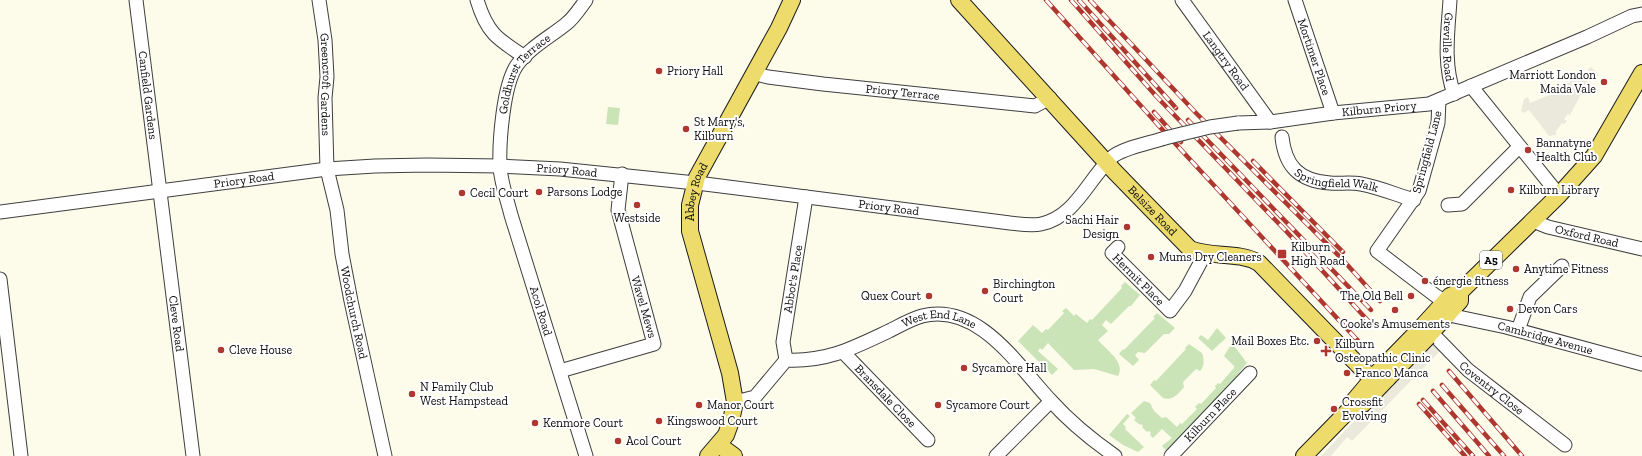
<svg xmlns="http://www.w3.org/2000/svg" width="1642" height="456" font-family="'Zilla Slab',serif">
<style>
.green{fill:#cae4b7}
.plaza{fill:#ebe9db}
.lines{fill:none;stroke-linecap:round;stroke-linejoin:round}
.minor-casing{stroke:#3e3e3e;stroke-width:15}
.major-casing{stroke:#1c1c1c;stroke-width:18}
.minor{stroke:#fff;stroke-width:13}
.major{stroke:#eddb6b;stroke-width:16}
.rail-casing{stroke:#ae372f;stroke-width:4.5}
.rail{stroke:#fff;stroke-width:3;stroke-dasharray:9;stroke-linecap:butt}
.minor-bridge-casing{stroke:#3e3e3e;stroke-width:15;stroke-linecap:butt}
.major-bridge-casing{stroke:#1c1c1c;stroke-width:18;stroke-linecap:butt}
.minor-bridge{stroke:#fff;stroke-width:13}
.major-bridge{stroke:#eddb6b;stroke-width:16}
.poi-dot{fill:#ae372f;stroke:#fff;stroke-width:1.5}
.labels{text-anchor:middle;stroke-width:4;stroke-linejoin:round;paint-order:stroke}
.shield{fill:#fff;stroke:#545454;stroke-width:1}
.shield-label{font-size:11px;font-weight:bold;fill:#0b0b0b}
.street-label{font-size:12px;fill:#0b0b0b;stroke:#fff}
.poi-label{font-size:12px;fill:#0b0b0b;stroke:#fff;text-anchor:start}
</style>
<rect width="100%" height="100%" fill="#fdfbea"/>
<path class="green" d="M608,107L620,108L618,125L606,124Z
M1125,282L1140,295L1131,306H1129L1111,324L1106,320L1102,325L1108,331L1098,340C1106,350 1126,362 1118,376L1094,369L1074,370L1048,343L1042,350L1040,348L1038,351L1058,369L1052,375L1018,341L1033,325L1042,333L1046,329L1048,330L1064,313L1062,311L1066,308L1074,316L1076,314L1087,323L1090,319L1092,320L1122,288L1121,286Z
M1157,313L1175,328L1169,334H1164L1145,353L1138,352L1135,355L1139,360L1133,366L1119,354L1123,349L1124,350L1155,318L1153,317Z
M1217,328L1226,338L1212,351L1198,338L1201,335L1208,340Z
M1232,343L1247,363L1174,453H1169L1162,446L1172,438L1162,429L1153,438L1150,435L1151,433L1149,431L1147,432L1142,427L1143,426L1141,424L1140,425L1134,420L1136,418L1131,413L1144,401L1150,403L1154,411L1162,418L1166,417L1177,427L1180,423L1182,424L1197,409L1195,407L1199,403L1201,404L1216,388L1215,386L1218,383L1220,384L1234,368V366L1224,356Z
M1189,344L1202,353C1204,359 1205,366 1200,371L1196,369L1183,382L1184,387C1178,394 1173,401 1163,398L1150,385L1154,380L1156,381L1186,349L1185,348Z
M1127,414L1130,416L1123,424L1126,427L1125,429L1144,447L1138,452L1123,445L1109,435Z"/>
<path class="plaza" d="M1591,67L1598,74L1596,78L1590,77L1570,115L1568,114L1564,119L1567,121L1564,124L1562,123L1556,131V135L1549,136L1529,110L1523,113L1521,111L1524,99L1528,97L1530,103L1564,89L1563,85L1586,75L1589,71L1588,69Z
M1428,343H1434L1441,350L1352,441L1347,437L1331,456H1321Z"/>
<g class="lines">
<g class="minor-casing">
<g id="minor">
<path id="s1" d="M136,0L193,456"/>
<path id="s2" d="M319,0L325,40L327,77L325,98L327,169L337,210L342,254L351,301L385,456"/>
<path d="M477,0C487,33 497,39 525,57"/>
<path id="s3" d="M1182,0L1270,122"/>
<path id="s4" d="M1295,0L1333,113"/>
<path id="s5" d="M1450,0C1448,32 1443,63 1454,94"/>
<path id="s6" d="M753,73L768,77L823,84L1035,106L1050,98"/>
<path d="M1471,86L1559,195"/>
<path d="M1439,100L1438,123L1419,191L1377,251L1436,296L1445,301"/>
<path id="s7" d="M1238,123L1270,122L1333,113L1429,104L1587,37L1632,16L1642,14"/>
<path id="s8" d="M1282,137C1285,166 1299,181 1330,183C1340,184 1350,182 1361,184C1378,187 1397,195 1414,200"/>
<path d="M1448,205L1462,204L1519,147"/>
<path id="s9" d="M0,212L327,169L375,166L427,165L500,166L560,169L705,184L1010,223C1020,224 1031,226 1041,224C1075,217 1088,180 1111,158C1121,148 1151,143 1165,138"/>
<path id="s10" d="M1533,221L1548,227L1642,249"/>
<path id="s11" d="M1118,247L1112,253L1170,311L1185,291L1205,254"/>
<path d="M0,279L21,456"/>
<path id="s12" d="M1449,315L1506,327L1642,364"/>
<path id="s13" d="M1425,326L1468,370L1565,445"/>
<path d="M1518,330L1530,297L1562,266"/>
<path id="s14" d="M843,352L928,440"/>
<path id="s15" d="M786,360L783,342L806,197"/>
<path d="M560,371L654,344L618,210L622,174"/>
<path id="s16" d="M735,402L755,397L786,360C827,362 853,348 889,331C899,326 911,319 922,316C979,302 1018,366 1051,401C1070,422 1092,440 1115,456"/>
<path id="s17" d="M586,456L511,215C507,199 501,183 500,167C499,143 503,85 517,65C529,48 550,37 566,24C574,18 580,8 586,0"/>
<path d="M996,456L1051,401"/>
<path id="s18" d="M1171,456L1250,373"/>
</g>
</g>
<g class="major-casing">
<g id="major">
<path id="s19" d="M959,0L1115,172L1190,249C1212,258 1238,251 1259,263L1365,372L1377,380L1388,378"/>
<path d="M1420,329L1450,296L1461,291L1559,195L1594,156L1642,73"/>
<path d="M1431,333L1460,301V292"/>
<path d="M1356,407L1363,404L1388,378"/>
<path d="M719,445L734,456"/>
<path id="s20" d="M708,456L726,435L731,421L735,402L730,373L690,231V205L697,177L779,28L792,0"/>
<path d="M1304,456L1349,410L1353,402L1379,371"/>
</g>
</g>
<use href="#minor" class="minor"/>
<use href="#major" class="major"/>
<g class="rail-casing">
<path id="rail" d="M1046,0L1159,126L1361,344
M1071,0L1156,96L1286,231L1371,324
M1079,0L1176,108
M1090,0L1196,113L1342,259L1380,301
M1154,112L1181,142
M1188,120L1371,310
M1253,161L1343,252
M1449,371L1522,456
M1442,385L1504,456
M1433,391L1489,456
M1423,400L1473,456
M1419,404L1465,456"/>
</g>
<use href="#rail" class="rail"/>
<g class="minor-bridge-casing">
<path id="minor-bridge" d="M1165,138L1210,127L1238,123"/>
</g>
<g class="major-bridge-casing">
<path id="major-bridge" d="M1381,369L1420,329
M1388,378L1428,337"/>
</g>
<use href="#minor-bridge" class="minor-bridge"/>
<use href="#major-bridge" class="major-bridge"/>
</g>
<g class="poi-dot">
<circle cx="659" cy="71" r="4"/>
<circle cx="1604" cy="82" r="4"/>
<circle cx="686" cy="129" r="4"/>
<circle cx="1528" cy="150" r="4"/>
<circle cx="1511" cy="190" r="4"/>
<circle cx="539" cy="192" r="4"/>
<circle cx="462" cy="193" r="4"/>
<circle cx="637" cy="205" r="4"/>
<circle cx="1127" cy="227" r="4"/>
<rect x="1277" y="249" width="10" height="10" rx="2"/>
<circle cx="1151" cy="257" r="4"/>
<circle cx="1516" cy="269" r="4"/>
<circle cx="1425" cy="281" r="4"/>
<circle cx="985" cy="291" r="4"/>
<circle cx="929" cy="296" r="4"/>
<circle cx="1411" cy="296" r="4"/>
<circle cx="1510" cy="309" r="4"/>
<circle cx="1395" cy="310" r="4"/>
<circle cx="1317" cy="341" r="4"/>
<circle cx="221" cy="350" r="4"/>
<path d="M1324 345h4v4h4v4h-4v4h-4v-4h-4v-4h4z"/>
<circle cx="964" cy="368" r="4"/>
<circle cx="1347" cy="373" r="4"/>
<circle cx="412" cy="394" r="4"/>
<circle cx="699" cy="405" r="4"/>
<circle cx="938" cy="405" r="4"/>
<circle cx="1334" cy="409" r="4"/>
<circle cx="659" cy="421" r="4"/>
<circle cx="535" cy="423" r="4"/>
<circle cx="618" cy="441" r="4"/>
</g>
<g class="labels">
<rect class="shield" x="1480" y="251" width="22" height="18" rx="3"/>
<g class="shield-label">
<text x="1491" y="264">A5</text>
</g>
<g class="street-label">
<text dy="4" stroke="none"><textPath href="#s5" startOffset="47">Greville Road</textPath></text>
<text dy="4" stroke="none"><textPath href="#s4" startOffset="60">Mortimer Place</textPath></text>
<text dy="4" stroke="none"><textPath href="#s3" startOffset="75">Langtry Road</textPath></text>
<text dy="4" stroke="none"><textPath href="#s17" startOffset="402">Goldhurst Terrace</textPath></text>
<text dy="4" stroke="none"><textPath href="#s2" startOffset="85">Greencroft Gardens</textPath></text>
<text dy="4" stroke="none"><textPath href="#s6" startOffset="151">Priory Terrace</textPath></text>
<text dy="4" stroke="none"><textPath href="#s1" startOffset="96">Canfield Gardens</textPath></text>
<text dy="4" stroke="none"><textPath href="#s7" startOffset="142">Kilburn Priory</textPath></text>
<text transform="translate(1427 152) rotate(-75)" y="4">Springfield Lane</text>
<text dy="4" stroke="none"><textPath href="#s9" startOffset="570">Priory Road</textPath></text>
<text dy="4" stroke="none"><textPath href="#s9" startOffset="246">Priory Road</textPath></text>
<text dy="4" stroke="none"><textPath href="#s8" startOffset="80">Springfield Walk</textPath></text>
<text dy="4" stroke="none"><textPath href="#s20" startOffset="279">Abbey Road</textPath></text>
<text dy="4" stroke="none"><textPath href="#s9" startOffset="894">Priory Road</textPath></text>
<text dy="4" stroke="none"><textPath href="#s19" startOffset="286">Belsize Road</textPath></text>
<text dy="4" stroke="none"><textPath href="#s10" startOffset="56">Oxford Road</textPath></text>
<text dy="4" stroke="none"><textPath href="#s15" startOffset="82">Abbot's Place</textPath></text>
<text dy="4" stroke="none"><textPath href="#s11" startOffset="46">Hermit Place</textPath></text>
<text transform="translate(644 307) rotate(74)" y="4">Wavel Mews</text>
<text transform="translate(541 311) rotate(73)" y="4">Acol Road</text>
<text dy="4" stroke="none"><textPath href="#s2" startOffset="316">Woodchurch Road</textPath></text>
<text dy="4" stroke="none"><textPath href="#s1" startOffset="326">Cleve Road</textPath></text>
<text dy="4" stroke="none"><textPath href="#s16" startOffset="231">West End Lane</textPath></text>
<text dy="4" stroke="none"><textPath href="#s12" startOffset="99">Cambridge Avenue</textPath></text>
<text dy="4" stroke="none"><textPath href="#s13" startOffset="91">Coventry Close</textPath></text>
<text dy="4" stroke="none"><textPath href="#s14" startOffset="61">Bransdale Close</textPath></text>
<text dy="4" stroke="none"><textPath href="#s18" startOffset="57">Kilburn Place</textPath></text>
</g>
<g class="poi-label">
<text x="667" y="75">Priory Hall</text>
<text x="1596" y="79" text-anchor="end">Marriott London<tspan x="1596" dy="14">Maida Vale</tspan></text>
<text x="694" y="126">St Mary's,<tspan x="694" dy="14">Kilburn</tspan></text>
<text x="1536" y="147">Bannatyne<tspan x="1536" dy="14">Health Club</tspan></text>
<text x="1519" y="194">Kilburn Library</text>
<text x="547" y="196">Parsons Lodge</text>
<text x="470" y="197">Cecil Court</text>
<text x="637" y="222" text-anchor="middle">Westside</text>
<text x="1119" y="224" text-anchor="end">Sachi Hair<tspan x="1119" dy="14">Design</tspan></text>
<text x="1291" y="251">Kilburn<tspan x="1291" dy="14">High Road</tspan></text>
<text x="1159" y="261">Mums Dry Cleaners</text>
<text x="1524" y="273">Anytime Fitness</text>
<text x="1433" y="285">énergie fitness</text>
<text x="993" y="288">Birchington<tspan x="993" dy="14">Court</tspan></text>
<text x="921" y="300" text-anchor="end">Quex Court</text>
<text x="1403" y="300" text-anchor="end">The Old Bell</text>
<text x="1518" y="313">Devon Cars</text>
<text x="1395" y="328" text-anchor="middle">Cooke's Amusements</text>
<text x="1309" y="345" text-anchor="end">Mail Boxes Etc.</text>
<text x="1335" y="348">Kilburn<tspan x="1335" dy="14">Osteopathic Clinic</tspan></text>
<text x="229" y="354">Cleve House</text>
<text x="972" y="372">Sycamore Hall</text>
<text x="1355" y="377">Franco Manca</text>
<text x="420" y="391">N Family Club<tspan x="420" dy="14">West Hampstead</tspan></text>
<text x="1342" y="406">Crossfit<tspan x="1342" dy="14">Evolving</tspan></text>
<text x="707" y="409">Manor Court</text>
<text x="946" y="409">Sycamore Court</text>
<text x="667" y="425">Kingswood Court</text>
<text x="543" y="427">Kenmore Court</text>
<text x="626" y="445">Acol Court</text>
</g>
</g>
</svg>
